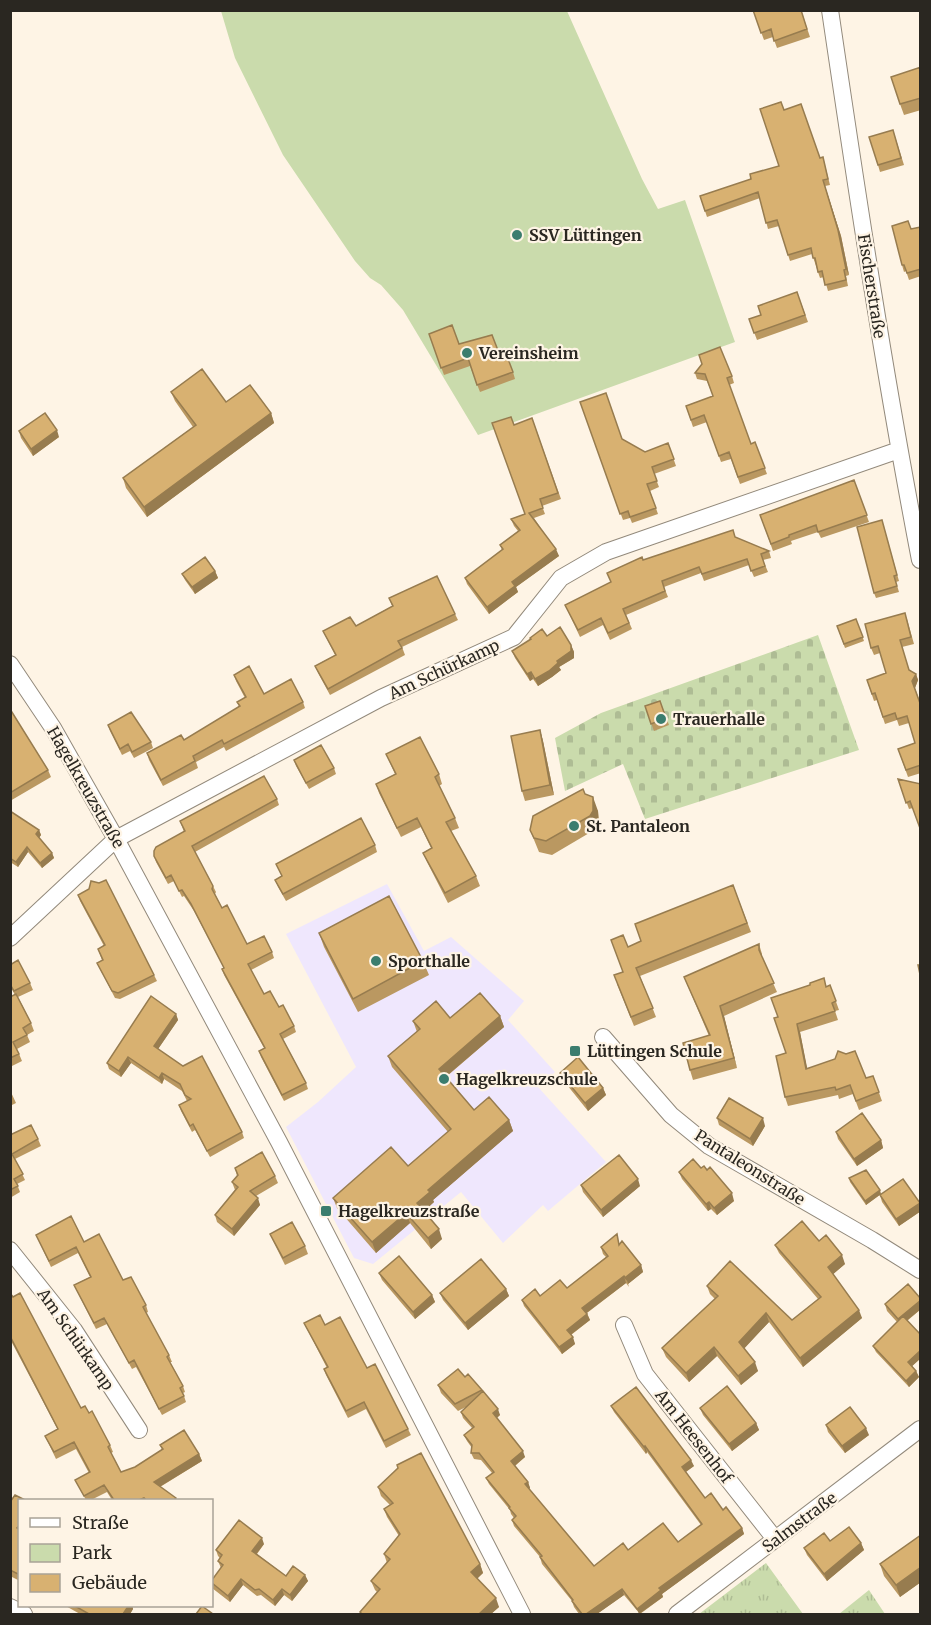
<svg xmlns="http://www.w3.org/2000/svg" width="931" height="1625" font-family="Merriweather,serif">
<style>
.education{fill:#efe7fd}
.grass{fill:url(#grass-tufts)}
.cemetery{fill:url(#cemetery-stones)}
.park{fill:#cadbac}
.lines{fill:none;stroke-linecap:round;stroke-linejoin:round}
.minor-casing{stroke:#92897b;stroke-width:18}
.minor{stroke:#fff;stroke-width:16}
.wall{fill:#ba9861}
.shaded-wall{fill:#977c4f}
.building{fill:#d8b171;stroke:#977c4f;stroke-width:1.5}
.poi-dot{fill:#3b7d6e;stroke:#fef4e5;stroke-width:2}
.labels{text-anchor:middle;stroke-width:4.5;stroke-linejoin:round;paint-order:stroke}
.poi-label{font-size:16px;font-weight:bold;fill:#2a2721;stroke:#fef4e5;text-anchor:start}
.street-label{font-size:16px;fill:#2a2721;stroke:#fef4e5}
</style>
<defs>
<pattern id="grass-tufts" width="24" height="20" patternUnits="userSpaceOnUse" patternTransform="scale(1.5)"><rect width="24" height="20" fill="#cadbac"/><path d="M3 7l-1-3M5 7V3M7 7l1-3M15 17l-1-3M17 17v-4M19 17l1-3" fill="none" stroke="#aebc94"/></pattern>
<pattern id="cemetery-stones" width="16" height="16" patternUnits="userSpaceOnUse" patternTransform="scale(1.5)"><rect width="16" height="16" fill="#cadbac"/><path d="M2 7V4a2 2 0 0 1 4 0v3zM10 15v-3a2 2 0 0 1 4 0v3z" fill="#aebc94"/></pattern>
</defs>
<rect width="100%" height="100%" fill="#fef4e5"/>
<path class="education" d="M387,884L424,951L451,937L524,1001L508,1020L555,1072L538,1087L606,1162L548,1211L543,1205L503,1243L461,1192L373,1264L354,1258L286,1127L318,1102L356,1067L286,934Z"/>
<path class="grass" d="M766,1563L803,1614H699Z
M869,1590L885,1614H839Z"/>
<path class="cemetery" d="M818,635L859,750L645,819L623,764L565,791L555,738L601,713Z"/>
<path class="park" d="M221,11H567L642,179L658,209L685,200L735,342L478,435L403,310L381,285L370,278L355,261L283,155L235,58Z"/>
<g class="lines">
<g class="minor-casing">
<path id="minor" d="M830,10C857,194 885,378 920,560
M10,664L53,728L116,839L279,1142L522,1614
M10,938L116,839L381,698L514,637L561,578L606,552L899,450
M603,1037L671,1115L709,1146L872,1240L920,1270
M10,1250L74,1330L139,1430
M624,1325L645,1374L775,1539
M10,1607L24,1614
M677,1614L920,1429"/>
</g>
<use href="#minor" class="minor"/>
</g>
<path class="wall" d="M753,10H801L810,37L777,48L773,37L764,40Z
M921,67V110L904,115L900,104Z
M784,110L820,158L823,157L830,185L825,186L841,236L849,275L846,276L848,286L828,291L824,277L820,278L812,254L790,261L779,226L768,229L760,198L707,217L700,196L751,179L779,166Z
M893,130L904,165L880,172L878,165Z
M921,227V276L909,280L906,271L904,272L902,265L911,229Z
M797,292L808,322L757,340L749,319L761,315Z
M429,334L459,344L499,353L513,372L515,379L480,392L470,366L444,375Z
M695,373L732,376L734,383L729,385L751,444L755,442L767,474L740,484L731,459L721,462L707,422L693,427L686,406L713,396L707,381L697,379Z
M171,392L226,402L271,413L274,423L147,517L126,488L123,478L193,427L175,401Z
M580,402L622,439L645,452L668,443L676,466L654,474L659,487L650,491L658,514L632,523L630,518L623,520Z
M532,418L561,499L542,506L545,514L534,518L559,556L516,587L518,592L489,614L467,584L465,578L502,550L500,545L518,531L514,526L511,519L525,514L514,425Z
M19,431L59,437L33,456L21,438Z
M854,480L869,522L821,538L818,532L791,541L792,544L773,551L760,515Z
M882,520L899,581L896,582L899,592L876,598L874,593Z
M735,537L769,551L771,558L763,560L768,572L754,577L749,565L704,581L701,573L664,587L668,597L626,615L632,629L610,640L603,625L580,637L565,605L611,582L643,560Z
M215,571L218,578L195,594L185,580L182,574Z
M389,598L455,614L458,620L402,647L405,655L330,695L318,673L315,666L335,655L323,631L356,626L392,606Z
M856,619L864,641L845,648L837,626Z
M907,619L914,644L902,647L909,670L916,674L918,680L915,688L921,705V773L908,777L898,749L915,743L909,723L899,726L897,720L885,724L877,700L874,701L867,680L886,673L880,653L874,655L871,648Z
M547,636L571,645L574,652V658L559,667L561,670L552,677L538,686L533,679L530,681L515,658L512,651Z
M234,675L264,694L303,702L305,708L226,751L224,747L196,762L198,768L163,786L149,760L147,753L184,740L239,707L237,702L245,698L236,681Z
M660,701L669,725L654,731L645,706Z
M10,709L48,770L51,777L10,801Z
M108,725L151,742L153,748L134,758L130,751L122,755L110,731Z
M540,730L543,741L554,795L525,801L522,791Z
M386,754L439,774L442,784L439,786L455,818L459,828L451,831L476,876L480,886L448,903L427,862L423,853L431,848L421,827L401,837L379,793L376,784L395,774Z
M294,760L334,768L336,774L309,789L296,766Z
M898,779L921,784L913,808L909,809Z
M585,794L598,811L599,825L596,829L552,855L539,852L530,830Z
M277,799L279,805L195,852L213,886L216,892L215,894L222,908L247,944L272,952L274,958L251,970L264,994L279,1007L294,1026L296,1032L283,1039L306,1083L308,1089L284,1101L261,1057L259,1051L264,1048L224,975L222,969L224,968L194,911L184,896L182,897L174,881L168,884L156,862L154,856L184,832L180,821Z
M10,811L39,830L41,835L39,838L52,853L54,858L42,868L28,852L18,867L10,862Z
M375,845L377,852L286,901L278,887L275,880L282,876L276,864Z
M733,885L751,932L640,976L656,1017L634,1026L617,984L623,972L628,947L641,941Z
M78,895L154,975L157,981L120,999L115,998L100,969L97,963L102,960L98,949L104,946L80,901Z
M319,933L423,961L429,975L358,1012L324,947Z
M759,944L762,954V958L777,992L724,1016L737,1068L693,1080L690,1070L709,1036L684,977Z
M10,965L30,983L33,990L18,997L31,1023L34,1031L27,1035L30,1042L17,1049L22,1061L10,1067V997L15,995L10,986Z
M830,985L839,1010L835,1011L838,1020L800,1032L807,1069L866,1078L873,1076L882,1101L859,1110L853,1094L839,1099L838,1095L788,1106L785,1097L786,1053L778,1017L827,987Z
M176,1014L178,1020L158,1049L242,1132L244,1138L210,1157L195,1130L192,1132L181,1111L179,1105L187,1101L182,1091L164,1079L162,1084L131,1063L121,1077L109,1069L107,1063Z
M500,1016L504,1027L446,1077L474,1110L509,1120L513,1131L433,1200L434,1202L424,1211L442,1239L431,1249L410,1223L376,1253L337,1208L333,1198L408,1166L448,1132L392,1067L388,1056L417,1032L413,1021L450,1018Z
M560,1073L603,1088L606,1095L588,1111L563,1080Z
M10,1090L16,1103L10,1106Z
M717,1118L765,1126L753,1146L719,1125Z
M836,1132L881,1140L883,1148L857,1166L838,1139Z
M10,1135L38,1139L41,1146L15,1159L25,1180L17,1184L20,1192L10,1198Z
M235,1168L275,1176L278,1183L256,1196L260,1205L234,1236L217,1222L215,1215L235,1190L232,1182L237,1176Z
M701,1168L734,1201L717,1215L711,1209L708,1211L682,1179L679,1172Z
M849,1178L881,1194L866,1205L850,1182Z
M581,1185L640,1186L603,1217L583,1192Z
M880,1195L920,1203L921,1211L899,1226L882,1202Z
M270,1234L305,1246L308,1254L285,1265L273,1241Z
M36,1235L84,1242L123,1280L146,1305L148,1312L146,1313L169,1355L172,1362H170L183,1386L185,1392L183,1393L186,1402L162,1415L136,1367L132,1369L107,1324L96,1329L74,1285L90,1277L78,1253L51,1267Z
M819,1241L845,1264L833,1274L862,1318L803,1367L769,1322L744,1348L758,1371L741,1385L717,1356L689,1382L666,1357L662,1348L715,1299L710,1294L707,1286L792,1320L818,1299L779,1253L775,1245Z
M620,1244L641,1265L643,1272L628,1284L629,1287L626,1283L587,1313L590,1320L571,1335L575,1344L562,1354L524,1306L522,1300L540,1296L567,1288L606,1257L603,1254L601,1247Z
M379,1273L432,1295L435,1302L415,1319L382,1280Z
M506,1289L509,1296L468,1330L443,1300L440,1293Z
M10,1293L81,1408L89,1413L110,1445L113,1452L111,1453L121,1472L135,1467L162,1450L160,1445L199,1454L202,1461L160,1487L177,1500H112L107,1492L91,1500H86L75,1480L89,1473L76,1449L56,1459L45,1436L58,1430L10,1339Z
M921,1300V1309L907,1321L921,1335V1358L912,1366L916,1371L919,1377L909,1387L876,1352L873,1346L897,1322L887,1311L885,1304Z
M304,1323L325,1325L367,1368L408,1429L411,1435L386,1448L366,1409L348,1418L326,1375L324,1369L327,1368L307,1329Z
M465,1377L482,1390L500,1415L497,1418L525,1457L515,1466L528,1482L530,1488L529,1489L594,1566L628,1550L678,1542L701,1525L647,1452L646,1454L614,1412L611,1406L694,1466L686,1472L705,1498L723,1510L742,1528L744,1534L662,1594L663,1597L640,1614L624,1595L597,1614H579L574,1607L572,1601L542,1564L540,1557L514,1526L512,1520L514,1518L511,1514L510,1510L489,1484L486,1478L492,1473L481,1460L474,1459L471,1453L472,1448L467,1441L464,1435L472,1428L463,1418L461,1412L466,1407L458,1411L441,1393L438,1385Z
M700,1408L756,1423L759,1430L732,1451L703,1415Z
M826,1425L869,1435L845,1453L828,1432Z
M378,1487L480,1564L483,1573L477,1578L499,1607L491,1614H360V1612L377,1592L375,1590L371,1581L387,1563L384,1554L399,1536L387,1517L384,1509L390,1505L381,1496Z
M20,1500V1581L10,1576V1502Z
M921,1535V1582L900,1597L884,1576L880,1564Z
M830,1541L861,1543L864,1550L827,1581L807,1555L804,1548Z
M264,1544L257,1554L286,1576L305,1575L308,1581L292,1601L284,1595L275,1606L261,1595L257,1596L243,1585L230,1602L212,1588V1580L221,1568L218,1561L220,1558L218,1556L216,1550Z
M64,1605H132L133,1609L130,1614H80Z"/>
<path class="shaded-wall" d="M823,180L841,236L849,275L846,269Z
M271,413L274,423L147,517L144,507Z
M57,430L59,437L33,456L31,449Z
M556,549L559,556L516,587L518,592L489,614L487,607L512,582Z
M215,571L218,578L195,594L192,587Z
M571,645L574,652V658L559,667L561,670L552,677L538,686L535,679Z
M531,672L533,679L530,681L527,674Z
M916,674L918,680L915,688L912,681Z
M540,730L543,741L554,795L550,785Z
M593,797L598,811L599,825L596,829L590,816Z
M39,830L41,835L38,839L36,834Z
M27,847L28,852L18,867L16,862Z
M52,853L54,858L42,868L40,863Z
M720,1006L724,1016L737,1068L734,1058Z
M176,1014L178,1020L156,1052L154,1046Z
M500,1016L504,1027L443,1079L439,1069Z
M797,1024L800,1032L809,1077L806,1069Z
M128,1057L131,1063L121,1077L119,1071Z
M162,1073L164,1079L162,1084L159,1078Z
M603,1088L606,1095L588,1111L585,1103Z
M763,1118L765,1126L753,1146L750,1139Z
M509,1120L513,1131L433,1200L434,1202L421,1214L417,1203L428,1190Z
M881,1140L883,1148L857,1166L854,1159Z
M638,1179L640,1186L603,1217L601,1210Z
M880,1190L881,1194L866,1205L865,1201Z
M732,1193L734,1201L717,1215L714,1208Z
M258,1198L260,1205L234,1236L232,1229Z
M709,1202L711,1209L708,1211L706,1204Z
M920,1203L921,1211L899,1226L896,1219Z
M406,1213L410,1223L376,1253L372,1242Z
M439,1229L442,1239L431,1249L428,1238Z
M842,1255L845,1264L831,1276L828,1267Z
M641,1265L643,1272L628,1284L629,1287L626,1277Z
M624,1276L626,1283L585,1314L582,1308Z
M506,1289L509,1296L468,1330L465,1323Z
M432,1295L435,1302L415,1319L413,1312Z
M921,1300V1309L900,1326L898,1319Z
M859,1310L862,1318L803,1367L800,1358Z
M766,1313L769,1322L742,1351L739,1342Z
M587,1314L590,1320L569,1336L567,1330Z
M573,1337L575,1344L562,1354L559,1347Z
M714,1347L717,1356L689,1382L686,1373Z
M921,1350V1358L910,1368L908,1362Z
M755,1362L758,1371L741,1385L738,1376Z
M916,1371L919,1377L909,1387L906,1381Z
M498,1409L500,1415L495,1419L493,1413Z
M756,1423L759,1430L732,1451L729,1444Z
M866,1428L869,1435L845,1453L842,1446Z
M645,1446L647,1452L646,1454L644,1447Z
M523,1451L525,1457L513,1467L511,1461Z
M199,1454L202,1461L156,1489L154,1482Z
M691,1460L694,1466L684,1473L682,1467Z
M528,1482L530,1488L527,1491L525,1484Z
M742,1528L744,1534L662,1594L663,1597L639,1614L637,1609L659,1588Z
M262,1538L264,1544L254,1557L252,1551Z
M861,1543L864,1550L827,1581L824,1574Z
M480,1564L483,1573L475,1581L471,1572Z
M921,1567V1582L900,1597L896,1585Z
M305,1575L308,1581L292,1601L290,1595Z
M241,1579L243,1585L230,1602L228,1596Z
M282,1589L284,1595L275,1606L273,1600Z
M622,1589L624,1595L597,1614H586Z
M496,1598L499,1607L491,1614H479Z
M129,1605H132L133,1609L130,1614H123Z"/>
<path class="building" d="M753,10H801L807,29L774,41L771,29L761,33Z
M921,67V98L900,104L891,77Z
M781,102L784,110L801,104L820,158L823,157L828,179L823,180L838,230L846,269L844,270L846,280L825,285L822,271L818,272L815,258H813L811,248L788,255L777,220L766,223L758,192L705,211L700,196L751,179L750,174L779,166L760,109Z
M893,130L901,158L878,165L869,137Z
M908,221L911,229L921,227V269L907,273L904,265H902L892,226Z
M797,292L805,315L754,333L749,319L761,315L758,306Z
M452,325L459,344L492,335L499,353L505,351L513,372L477,385L468,358L441,368L429,334Z
M720,347L732,376L727,378L751,444L755,442L765,468L738,477L729,452L719,456L704,415L691,420L686,406L713,396L705,374L695,373L702,364L699,355Z
M202,369L226,402L250,385L271,413L144,507L123,478L196,425L171,392Z
M606,393L622,439L645,452L668,443L674,459L652,467L657,481L647,484L656,508L630,517L628,511L620,514L580,402Z
M45,413L57,430L31,449L19,431Z
M511,417L514,425L532,418L558,493L540,499L543,508L529,513L556,549L512,582L515,586L487,607L465,578L503,549L500,545L520,530L511,519L525,514L492,423Z
M854,480L867,515L818,532L816,525L789,535V537L771,544L760,515Z
M882,520L897,575L894,576L897,586L874,593L857,527Z
M733,530L735,537L769,551L761,554L765,566L751,571L747,559L702,574L699,567L662,581L665,591L623,609L629,623L608,633L601,618L578,630L565,605L611,582L607,573L642,557L643,560Z
M205,557L215,571L192,587L182,574Z
M437,576L455,614L398,641L402,648L328,689L315,666L336,655L323,631L350,617L356,626L393,606L389,598Z
M905,613L911,637L900,640L909,670L916,674L912,681L921,706V765L906,770L898,749L915,743L907,716L897,719L895,713L883,717L875,693L872,694L867,680L886,673L878,646L871,648L865,624Z
M856,619L863,637L844,644L837,626Z
M560,627L571,645V651L557,661L558,663L549,671L535,679L531,672L527,674L512,651L531,639L530,638L542,629L547,636Z
M249,666L264,694L291,679L303,702L224,744L222,740L193,756L195,761L161,780L147,753L181,735L184,740L240,706L237,702L246,697L234,675Z
M660,701L666,718L651,724L645,706Z
M10,709L48,770L10,793Z
M131,712L151,742L132,752L128,744L120,749L108,725Z
M540,730L550,785L522,791L511,736Z
M420,737L439,774L435,777L455,818L446,822L476,876L445,893L423,853L432,848L417,818L397,828L376,784L396,774L386,754Z
M321,745L334,768L306,783L294,760Z
M264,776L277,799L192,846L213,886L212,889L222,908L227,905L247,944L264,936L272,952L248,964L264,994L270,991L279,1007L283,1005L294,1026L280,1034L306,1083L282,1095L259,1051L265,1048L222,969L224,968L191,904L182,890L179,891L171,875L166,878L154,856V851L156,847L185,831L180,821Z
M898,779L921,784V831L910,801L906,803Z
M583,789L585,794L593,797V811L590,816L546,841L534,838L530,830L533,816Z
M10,811L39,830L36,834L52,853L40,863L27,847L16,862L10,858Z
M361,818L375,845L283,894L275,880L282,876L276,864Z
M106,880L154,975L118,993L112,991L97,963L103,960L98,949L105,945L78,895L89,889L91,881L99,883Z
M733,885L747,923L636,968L653,1008L631,1017L614,975L623,972L611,940L623,935L628,947L641,941L635,924Z
M389,896L423,961L353,999L319,933Z
M759,944V950L774,983L720,1006L734,1058L690,1070L683,1043L710,1035L684,977Z
M18,960L30,983L14,991L10,984V965Z
M918,965H921V979Z
M824,978L826,987L830,985L836,1001L832,1003L835,1011L797,1024L806,1069L835,1059L838,1051L846,1054L855,1051L866,1078L873,1076L879,1092L856,1101L850,1085L836,1090L835,1087L785,1097L776,1056L786,1053L774,1018L778,1017L771,998L810,985V983Z
M480,993L500,1016L439,1069L474,1110L489,1097L509,1120L428,1190L430,1192L417,1203L439,1229L428,1238L406,1213L372,1242L333,1198L391,1147L408,1166L451,1129L388,1056L420,1029L413,1021L436,1001L450,1018Z
M16,994L31,1023L23,1028L27,1035L13,1042L19,1054L10,1058V997Z
M151,996L176,1014L154,1046L183,1066L202,1056L242,1132L207,1151L193,1124L190,1126L179,1105L191,1099L185,1095L180,1084L162,1073L159,1078L128,1057L119,1071L107,1063Z
M578,1057L603,1088L585,1103L560,1073Z
M729,1098L763,1118L750,1139L717,1118Z
M862,1113L881,1140L854,1159L836,1132Z
M31,1125L38,1139L12,1154L23,1174L14,1179L18,1186L10,1190V1135Z
M262,1152L275,1176L250,1191L258,1198L232,1229L215,1215L238,1187L232,1182L238,1175L235,1168Z
M619,1155L638,1179L601,1210L581,1185Z
M693,1159L701,1168L704,1166L707,1170L710,1167L732,1193L714,1208L709,1202L706,1204L679,1172Z
M866,1170L880,1190L865,1201L849,1178Z
M903,1179L920,1203L896,1219L880,1195Z
M71,1216L84,1242L99,1234L123,1280L131,1277L146,1305L143,1307L169,1355L167,1357L183,1386L180,1388L184,1396L159,1409L134,1360L129,1363L104,1318L94,1323L74,1285L91,1277L76,1247L49,1261L36,1235Z
M802,1221L819,1241L826,1235L842,1255L828,1267L859,1310L800,1358L766,1313L739,1342L755,1362L738,1376L714,1347L686,1373L662,1348L718,1296L707,1286L730,1261L792,1320L821,1297L775,1245Z
M292,1222L305,1246L283,1258L270,1234Z
M617,1234L619,1245L622,1241L641,1265L626,1277L627,1280L624,1276L582,1308L587,1314L567,1330L573,1337L559,1347L522,1300L535,1289L540,1296L560,1280L567,1288L608,1256L601,1247Z
M399,1256L432,1295L413,1312L379,1273Z
M481,1259L506,1289L465,1323L440,1293Z
M908,1284L921,1299V1300L898,1319L885,1304Z
M10,1293L13,1297L20,1293L81,1408L85,1406L89,1413L92,1411L110,1445L108,1447L121,1472L135,1467L163,1449L160,1445L184,1430L199,1454L154,1482L176,1498L174,1500H146L144,1498L139,1500H114L104,1485L84,1496L75,1480L90,1472L74,1442L54,1452L45,1436L58,1429L10,1336Z
M320,1315L325,1325L340,1317L367,1368L375,1364L408,1429L384,1441L364,1402L346,1411L324,1369L328,1367L304,1323Z
M903,1316L921,1335V1350L908,1362L916,1371L906,1381L873,1346Z
M458,1369L465,1377L468,1374L482,1390L455,1404L438,1385Z
M727,1386L756,1423L729,1444L700,1408Z
M636,1387L691,1460L682,1467L705,1498L711,1493L723,1510L726,1507L742,1528L659,1588L661,1590L637,1609L622,1589L586,1614H582L572,1601L573,1600L540,1557L542,1556L512,1520L516,1516L509,1508L510,1507L486,1478L494,1472L479,1453H471L472,1445L464,1435L474,1427L461,1412L483,1391L498,1409L493,1413L523,1451L511,1461L528,1482L525,1484L594,1566L623,1543L628,1550L663,1523L678,1542L702,1524L645,1446L644,1447L611,1406Z
M850,1407L866,1428L842,1446L826,1425Z
M421,1453L480,1564L471,1572L496,1598L479,1614H362L360,1612L380,1589L371,1581L390,1559L384,1554L400,1534L384,1509L393,1503L378,1487L398,1468L397,1465Z
M15,1495L25,1500H20V1525L17,1528L20,1530V1575L10,1570V1502Z
M239,1520L262,1538L252,1551L286,1576L293,1566L305,1575L290,1595L282,1589L273,1600L259,1589L255,1590L241,1579L228,1596L212,1583V1580L223,1565L218,1561L222,1555L216,1550Z
M849,1527L861,1543L824,1574L804,1548L824,1533L830,1541Z
M921,1535V1567L896,1585L880,1564Z
M73,1605H129L123,1614H89Z
M202,1606L213,1614H196Z"/>
<g class="poi-dot">
<circle cx="517" cy="235" r="6"/>
<circle cx="467" cy="353" r="6"/>
<circle cx="661" cy="719" r="6"/>
<circle cx="574" cy="826" r="6"/>
<circle cx="376" cy="961" r="6"/>
<rect x="569" y="1045" width="12" height="12" rx="3"/>
<circle cx="444" cy="1079" r="6"/>
<rect x="320" y="1205" width="12" height="12" rx="3"/>
</g>
<g class="labels">
<g class="poi-label">
<text x="529" y="241">SSV Lüttingen</text>
<text x="479" y="359">Vereinsheim</text>
<text x="673" y="725">Trauerhalle</text>
<text x="586" y="832">St. Pantaleon</text>
<text x="388" y="967">Sporthalle</text>
<text x="587" y="1057">Lüttingen Schule</text>
<text x="456" y="1085">Hagelkreuzschule</text>
<text x="338" y="1217">Hagelkreuzstraße</text>
</g>
<g class="street-label">
<text transform="translate(872 286) rotate(81)" y="6">Fischerstraße</text>
<text transform="translate(444 669) rotate(-25)" y="6">Am Schürkamp</text>
<text transform="translate(86 787) rotate(60)" y="6">Hagelkreuzstraße</text>
<text transform="translate(750 1167) rotate(32)" y="6">Pantaleonstraße</text>
<text transform="translate(76 1339) rotate(55)" y="6">Am Schürkamp</text>
<text transform="translate(694 1436) rotate(52)" y="6">Am Heesenhof</text>
<text transform="translate(799 1522) rotate(-37)" y="6">Salmstraße</text>
</g>
</g>
<rect width="931" height="1625" fill="none" stroke="#2a2721" stroke-width="24"/>
<rect x="18" y="1499" width="195" height="108" fill="#fef4e5" stroke="#a9a297" stroke-width="1.5"/>
<rect x="30" y="1518" width="30" height="9" fill="#ffffff" stroke="#a9a297" stroke-width="1.5"/>
<text x="72" y="1529" font-size="18" fill="#2a2721">Straße</text>
<rect x="30" y="1544" width="30" height="18" fill="#cadbac" stroke="#a9a297" stroke-width="1.5"/>
<text x="72" y="1559" font-size="18" fill="#2a2721">Park</text>
<rect x="30" y="1574" width="30" height="18" fill="#d8b171" stroke="#a9a297" stroke-width="1.5"/>
<text x="72" y="1589" font-size="18" fill="#2a2721">Gebäude</text>
</svg>
